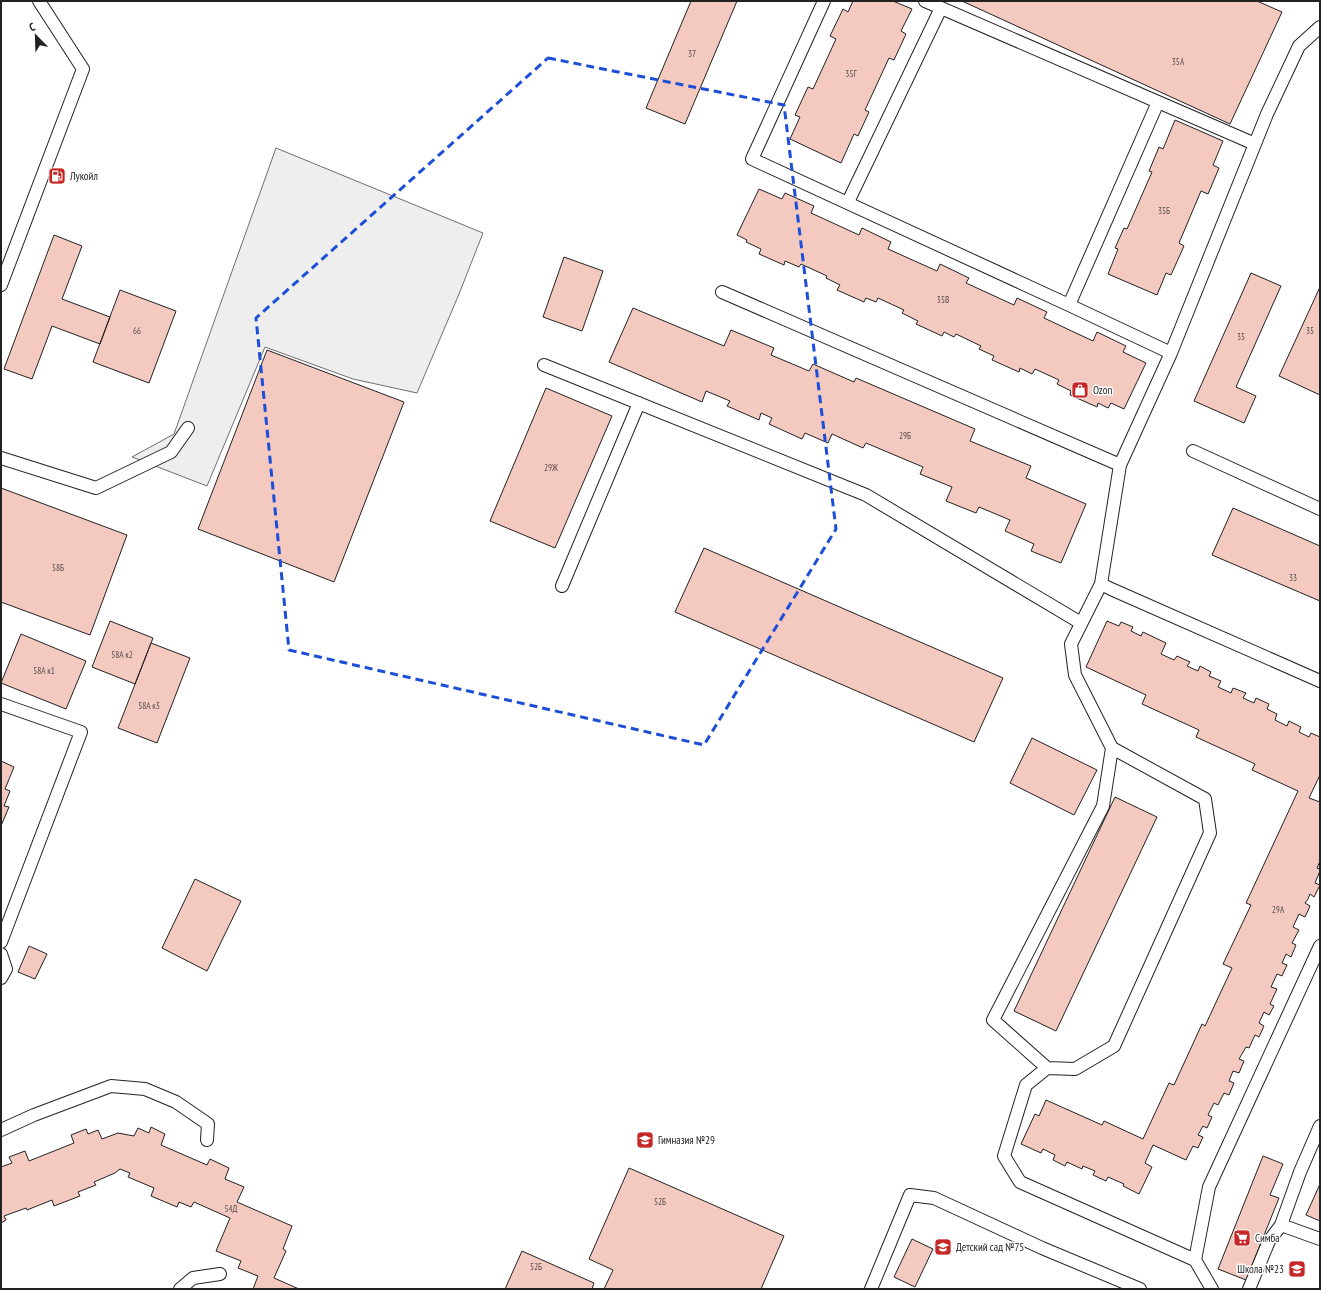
<svg xmlns="http://www.w3.org/2000/svg" width="1321" height="1290" font-family="'PT Sans Narrow',sans-serif">
<style>
.green{fill:#eee;stroke:#6f6f6f}
.building{fill:#f3c9c0;stroke:#222}
.lines{fill:none;stroke-linecap:round;stroke-linejoin:round}
.lane-casing{stroke:#222;stroke-width:14}
.lane{stroke:#fff;stroke-width:12}
.marked{fill:none;stroke:#1d4ed8;stroke-width:3;stroke-dasharray:8 5;stroke-linejoin:round}
.labels{text-anchor:middle;stroke-width:3;stroke-linejoin:round;paint-order:stroke}
.number-label{font-size:9px;fill:#564c4a}
.poi-label{font-size:11px;fill:#222;stroke:#fff;text-anchor:start}
</style>
<rect width="100%" height="100%" fill="#fff"/>
<path class="green" d="M276,148L483,233L459,294L417,393L353,379L265,347L207,486L132,457L174,434Z"/>
<path class="building" d="M691,1H737L685,124L646,108Z
M853,1H893L912,9L901,31L906,34L894,60L889,58L865,110L869,112L858,136L854,134L841,163L790,139L800,117L795,115L808,87L813,89L836,39L830,36L843,9L848,12Z
M962,1H1257L1282,12L1230,124Z
M1175,120L1223,141L1213,165L1219,168L1208,194L1201,191L1179,243L1184,246L1171,275L1166,273L1157,295L1108,274L1118,249L1115,248L1124,228L1127,229L1152,172L1149,171L1159,147L1163,149Z
M759,189L782,199L785,193L814,206L811,213L859,235L862,228L891,242L888,249L937,271L940,264L969,278L966,283L1014,305L1017,298L1047,312L1044,318L1093,341L1097,332L1126,346L1123,352L1146,363L1124,409L1111,403L1108,408L1098,403L1097,407L1070,395L1071,391L1057,384L1059,380L1035,369L1032,374L1020,368L1019,372L992,360L994,356L979,349L981,346L956,334L954,337L944,332L942,336L916,324L918,321L902,313L904,310L878,298L876,302L866,298L864,302L837,290L840,285L826,278L827,276L801,264L799,267L785,261L784,265L759,254L761,249L746,242L747,240L737,235Z
M54,235L82,246L62,299L110,317L100,344L52,326L32,379L4,369Z
M564,257L603,271L582,331L543,317Z
M1251,273L1281,286L1236,387L1256,396L1244,423L1194,401Z
M1320,287V395L1279,376Z
M120,290L176,311L149,383L93,362Z
M633,308L724,346L731,330L774,348L771,355L809,371L813,364L854,382L856,378L975,429L970,441L1031,466L1026,478L1086,504L1061,563L1031,551L1034,544L1005,531L1010,520L979,507L976,513L946,501L952,487L920,474L923,467L866,443L863,448L832,434L828,443L805,433L802,439L769,424L772,418L761,413L759,420L727,406L730,401L706,391L702,402L609,362Z
M267,350L404,402L334,582L198,529Z
M546,388L612,416L555,548L490,521Z
M1,488L127,535L90,635L1,602Z
M1233,508L1320,546V601L1212,555Z
M704,548L1003,678L974,742L675,612Z
M110,621L153,638L135,684L92,667Z
M1107,621L1119,626L1121,622L1133,627L1131,631L1141,636L1143,632L1166,643L1161,654L1174,660L1177,656L1190,662L1187,666L1198,671L1200,666L1211,672L1209,676L1221,681L1218,687L1231,693L1233,688L1246,693L1243,698L1254,703L1256,698L1269,704L1267,709L1277,714L1275,720L1287,726L1289,721L1301,727L1299,732L1309,737L1311,733L1320,737V775L1309,798L1320,802V861L1317,868L1320,869V871L1315,883L1320,885L1314,897L1310,894L1308,899L1305,903L1310,906L1305,917L1299,914L1293,927L1299,930L1292,943L1296,945L1291,957L1286,954L1282,963L1287,965L1282,976L1277,974L1271,987L1277,989L1270,1004L1274,1006L1269,1015L1264,1012L1259,1023L1264,1026L1259,1037L1255,1035L1249,1048L1246,1047L1239,1059L1244,1061L1239,1073L1233,1071L1229,1081L1234,1083L1229,1095L1224,1093L1218,1105L1214,1103L1208,1115L1212,1117L1207,1128L1203,1126L1198,1135L1203,1137L1198,1148L1193,1146L1186,1160L1153,1145L1145,1163L1152,1167L1139,1194L1123,1186L1124,1184L1108,1177L1106,1181L1093,1175L1095,1171L1083,1166L1082,1169L1067,1162L1065,1166L1053,1160L1055,1155L1043,1149L1041,1153L1021,1144L1035,1114L1039,1116L1046,1100L1102,1125L1104,1121L1143,1139L1169,1083L1174,1085L1202,1024L1205,1026L1232,968L1223,964L1251,905L1246,903L1298,791L1252,770L1255,764L1196,737L1199,730L1142,704L1146,695L1086,667Z
M21,634L86,661L66,709L1,683Z
M151,643L190,658L157,743L118,728Z
M1032,738L1097,770L1074,815L1010,783Z
M1,761L14,767L5,789L10,791L4,806L9,807L1,826Z
M1115,797L1157,817L1056,1031L1014,1011Z
M195,879L241,901L207,971L162,948Z
M29,946L47,954L35,979L18,972Z
M151,1127L165,1134L161,1145L207,1165L210,1159L229,1168L225,1179L244,1187L237,1202L292,1226L283,1249L286,1251L274,1278L299,1289H253L258,1276L238,1268L241,1261L216,1251L230,1218L194,1202L191,1207L179,1202L177,1207L151,1196L154,1188L128,1177L130,1173L120,1169L115,1173L94,1182L96,1185L78,1192L80,1196L54,1206L52,1200L27,1210L26,1208L4,1216L6,1220L1,1223V1167L12,1163L9,1157L25,1151L29,1161L74,1143L71,1135L86,1129L88,1134L98,1130L102,1139L118,1133L134,1136L138,1128L149,1133Z
M1263,1156L1283,1164L1270,1195L1279,1198L1246,1280L1218,1269Z
M629,1168L784,1236L761,1289H604L613,1270L589,1259Z
M1320,1184V1221L1306,1215Z
M912,1239L933,1249L915,1287L894,1277Z
M522,1251L594,1283L592,1289H505Z"/>
<g class="lines">
<g class="lane-casing">
<path id="lane" d="M824,1L752,159L1069,305
M925,1L1255,144
M1320,27L1299,46L1267,114L1171,353L1120,465L1101,584L1071,644L1075,675L1112,748L1205,799L1210,833L1114,1046L1075,1069L1047,1068L1026,1085L1004,1156L1020,1182L1195,1260L1209,1187L1320,946
M1158,102L1069,305L1171,353
M848,202L941,8
M1,285L83,69L39,1
M722,292L1120,465
M544,365L866,495L1081,623
M1193,451L1320,509
M1,458L96,488L171,452L188,428
M1101,584L1111,589L1320,681
M562,586L639,403
M1,704L81,732L1,942
M1,954L6,969L1,978
M1047,1068L993,1020L1103,806L1112,748
M1,1130L34,1115L111,1086L145,1089L176,1102L208,1124L207,1140
M1281,1225L1300,1172L1320,1126
M1195,1260L1212,1289
M180,1289L193,1278L220,1274
M871,1289L910,1195L934,1198L1042,1248L1140,1289
M1249,1289L1269,1241L1281,1225L1320,1239"/>
</g>
<use href="#lane" class="lane"/>
</g>
<path class="marked" d="M548,58L784,105L836,529L704,745L289,650L256,318Z"/>
<defs>
<g id="fuel-square" transform="scale(0.9)"><rect x="-9" y="-9" width="18" height="18" rx="4" fill="#c62828" stroke="#fff"/><path d="M-5.5-6h7V0h2V4h1.3V-2.5L3-4.5l.8-.8L6-3V5H2.5V1h-1V6h-7ZM-4.2-4.7v3.2H.2V-4.7Z" fill="#fff"/></g>
<g id="shop-square" transform="scale(0.9)"><rect x="-9" y="-9" width="18" height="18" rx="4" fill="#c62828" stroke="#fff"/><path d="M-5-2.5h2.3a2.7 3.5 0 0 1 5.4 0H5L5.5 6h-11ZM-1.5-2.5h3a1.5 2.3 0 0 0-3 0Z" fill="#fff"/></g>
<g id="school-square" transform="scale(0.9)"><rect x="-9" y="-9" width="18" height="18" rx="4" fill="#c62828" stroke="#fff"/><path d="M0-5L7-2L0 1L-7-2ZM-4 1L0 2.5L4 1V4Q0 6-4 4Z" fill="#fff"/></g>
<g id="supermarket-square" transform="scale(0.9)"><rect x="-9" y="-9" width="18" height="18" rx="4" fill="#c62828" stroke="#fff"/><path d="M-6-5.5h2.5l.6 2H6L4.5 2H-2.5L-4.4-4H-6ZM-1.5 3.2a1.3 1.3 0 1 0 .1 0ZM3 3.2a1.3 1.3 0 1 0 .1 0Z" fill="#fff"/></g>
</defs>
<g fill-rule="evenodd">
<use href="#fuel-square" x="57" y="176"/>
<use href="#shop-square" x="1080" y="390"/>
<use href="#school-square" x="645" y="1140"/>
<use href="#supermarket-square" x="1242" y="1238"/>
<use href="#school-square" x="943" y="1247"/>
<use href="#school-square" x="1297" y="1269"/>
</g>
<g class="labels">
<g class="number-label">
<text x="692" y="57">37</text>
<text x="1178" y="65">35А</text>
<text x="851" y="77">35Г</text>
<text x="1164" y="214">35Б</text>
<text x="943" y="303">35В</text>
<text x="137" y="334">66</text>
<text x="1310" y="334">35</text>
<text x="1241" y="340">35</text>
<text x="905" y="439">29Б</text>
<text x="551" y="471">29Ж</text>
<text x="58" y="571">58Б</text>
<text x="1293" y="581">33</text>
<text x="122" y="658">58А к2</text>
<text x="44" y="674">58А к1</text>
<text x="149" y="709">58А к3</text>
<text x="1278" y="913">29А</text>
<text x="660" y="1205">52Б</text>
<text x="231" y="1212">54Д</text>
<text x="536" y="1270">52Б</text>
</g>
<g class="poi-label">
<text x="70" y="180">Лукойл</text>
<text x="1093" y="394">Ozon</text>
<text x="658" y="1144">Гимназия №29</text>
<text x="1255" y="1242">Симба</text>
<text x="956" y="1251">Детский сад №75</text>
<text x="1284" y="1273" text-anchor="end">Школа №23</text>
</g>
</g>
<rect width="1321" height="1290" fill="none" stroke="#222222" stroke-width="4"/>
<g transform="translate(36 36) rotate(337)" stroke="#ffffff" stroke-width="3" paint-order="stroke">
<path d="M0-3L7 15L0 10L-7 15Z" fill="#222222"/>
<text y="-6" font-size="11" font-weight="bold" text-anchor="middle" fill="#222222">С</text>
</g>
</svg>
